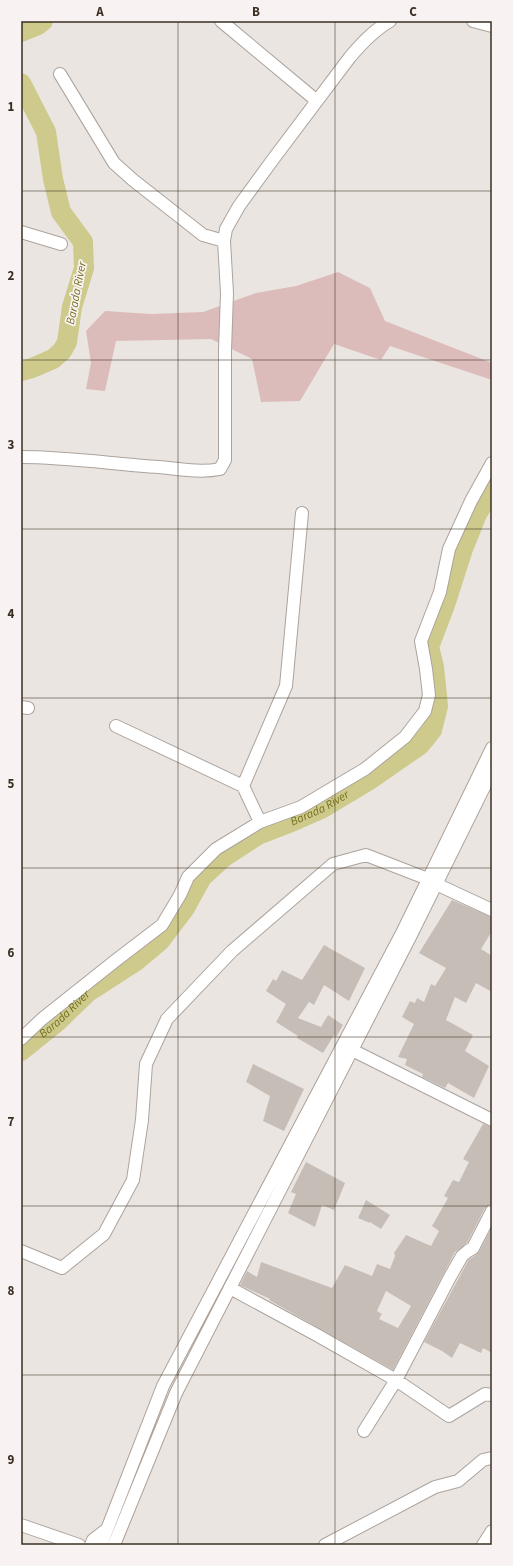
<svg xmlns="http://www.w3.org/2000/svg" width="513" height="1566" font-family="'Source Sans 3',sans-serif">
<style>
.green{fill:#dcbcbb}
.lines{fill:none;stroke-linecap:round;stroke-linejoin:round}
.river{stroke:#ceca8b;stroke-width:20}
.building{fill:#c6bdb7;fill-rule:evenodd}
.street-casing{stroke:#aca39c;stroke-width:14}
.secondary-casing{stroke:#ada198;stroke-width:14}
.street{stroke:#fff;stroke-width:12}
.secondary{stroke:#fff;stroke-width:12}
.grid{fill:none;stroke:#3b2f22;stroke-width:1;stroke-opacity:0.55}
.labels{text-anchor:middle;stroke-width:3.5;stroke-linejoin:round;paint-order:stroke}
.water-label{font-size:12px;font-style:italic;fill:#75701f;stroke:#f8f3f2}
.neatline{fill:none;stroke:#3b2f22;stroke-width:1.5}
.grid-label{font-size:13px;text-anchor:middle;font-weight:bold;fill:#3b2f22}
</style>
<rect width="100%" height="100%" fill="#ebe5e1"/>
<path class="green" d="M338,272L370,288L385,321L492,363V380L390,346L381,360L334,344L300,401L261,402L252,359L211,339L116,341L105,391L86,389L91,363L86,331L105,311L151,314L203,312L256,293L296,286Z"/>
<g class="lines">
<g class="river">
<path d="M21,32L38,25L43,21"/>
<path d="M21,83L46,132L53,179L61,212L83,242L84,268L72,307L67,342L62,351L53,359L32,368L21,371"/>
<path id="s1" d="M21,1051L57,1022L88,992L136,961L160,941L185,908L202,877L224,857L258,835L289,823L323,808L368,781L420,745L432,730L438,706L434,667L429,647L445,605L463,549L477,514L492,489"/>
</g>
</g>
<path class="building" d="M452,900L492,917V931L481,949L492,956V992L476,983L466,1003L455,997L446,1020L473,1035L465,1051L489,1066L474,1098L448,1083L445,1088L422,1077L423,1074L405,1065L407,1059L398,1057L414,1024L402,1017L410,1001L415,1003L417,998L424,1002L431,984L435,986L446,968L419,953Z
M324,945L365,968L349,1001L324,985L314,1005L309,1002L298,1018L321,1027L328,1015L343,1025L336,1037L334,1035L323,1053L297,1038L298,1036L276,1022L286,1004L266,991L273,979L276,981L282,970L302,980Z
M253,1064L304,1089L284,1131L263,1121L270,1096L246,1082Z
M483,1124L492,1127V1204L485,1208L467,1243L455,1252L393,1370L269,1300L270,1299L240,1285L247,1271L257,1277L261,1262L332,1288L345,1265L372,1276L377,1264L390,1269L395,1256L394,1253L406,1235L431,1246L439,1231L432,1226L448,1198L444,1196L453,1180L459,1182L469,1162L463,1159ZM386,1291L411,1306L398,1328L379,1319L382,1314L377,1311Z
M306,1162L345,1183L334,1210L322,1205L315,1227L288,1213L296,1194L291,1192Z
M366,1200L390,1215L381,1229L370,1222V1223L358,1218Z
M492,1227V1353L483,1348L481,1353L460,1343L452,1358L442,1351L424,1342L468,1261L479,1252Z"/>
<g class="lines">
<g class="street-casing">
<path id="street" d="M221,21L317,101
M473,21L492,26
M60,74L114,163L133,180L203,235L224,241
M21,232L61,244
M21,457C67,457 113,464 159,467C179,469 201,473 220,469L225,460V350L227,293L224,241L226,229L239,206L274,158L350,57C362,43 374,30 390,21
M21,707L28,708
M116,726L243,786
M260,822L243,786L286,686L302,513
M436,884L492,910
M21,1039L42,1019L115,961L162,925L180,895L188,877L216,849L260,822L301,807L365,769L405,737L425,711L429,695L426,669L421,641L440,592L449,549L471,501L492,463
M352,1050L492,1120
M21,1251L62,1268L104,1234L133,1180L142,1120L146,1064L167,1019L232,951L333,864L366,855L428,879
M230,1288L315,1334L396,1380L449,1416L485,1394L492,1395
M364,1431L396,1380L450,1277L462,1256L468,1251L473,1248L492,1211
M21,1525L79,1545
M325,1545L435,1487L458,1481L483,1460L492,1458
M483,1545L492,1531"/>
</g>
<g class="secondary-casing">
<path id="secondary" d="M91,1545L93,1540L106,1530
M101,1545L163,1386L402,933L492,748
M114,1545L176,1393L411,935L492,771"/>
</g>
<use href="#street" class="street"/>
<use href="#secondary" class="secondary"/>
</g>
<path class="grid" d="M178,21V1545M335,21V1545M21,191H492M21,360H492M21,529H492M21,698H492M21,868H492M21,1037H492M21,1206H492M21,1375H492"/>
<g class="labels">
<g class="water-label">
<text transform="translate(76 293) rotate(-79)" y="4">Barada River</text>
<text dy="4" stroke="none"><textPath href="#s1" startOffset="392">Barada River</textPath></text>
<text dy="4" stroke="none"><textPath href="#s1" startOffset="57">Barada River</textPath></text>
</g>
</g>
<rect width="513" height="1566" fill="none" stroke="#f8f3f2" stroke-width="44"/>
<rect x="22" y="22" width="469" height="1522" class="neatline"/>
<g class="grid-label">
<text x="100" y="16">A</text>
<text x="256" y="16">B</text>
<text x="413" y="16">C</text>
<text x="11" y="111">1</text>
<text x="11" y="280">2</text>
<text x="11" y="449">3</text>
<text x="11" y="618">4</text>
<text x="11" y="788">5</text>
<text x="11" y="957">6</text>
<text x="11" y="1126">7</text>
<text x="11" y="1295">8</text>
<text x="11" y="1464">9</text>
</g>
</svg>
